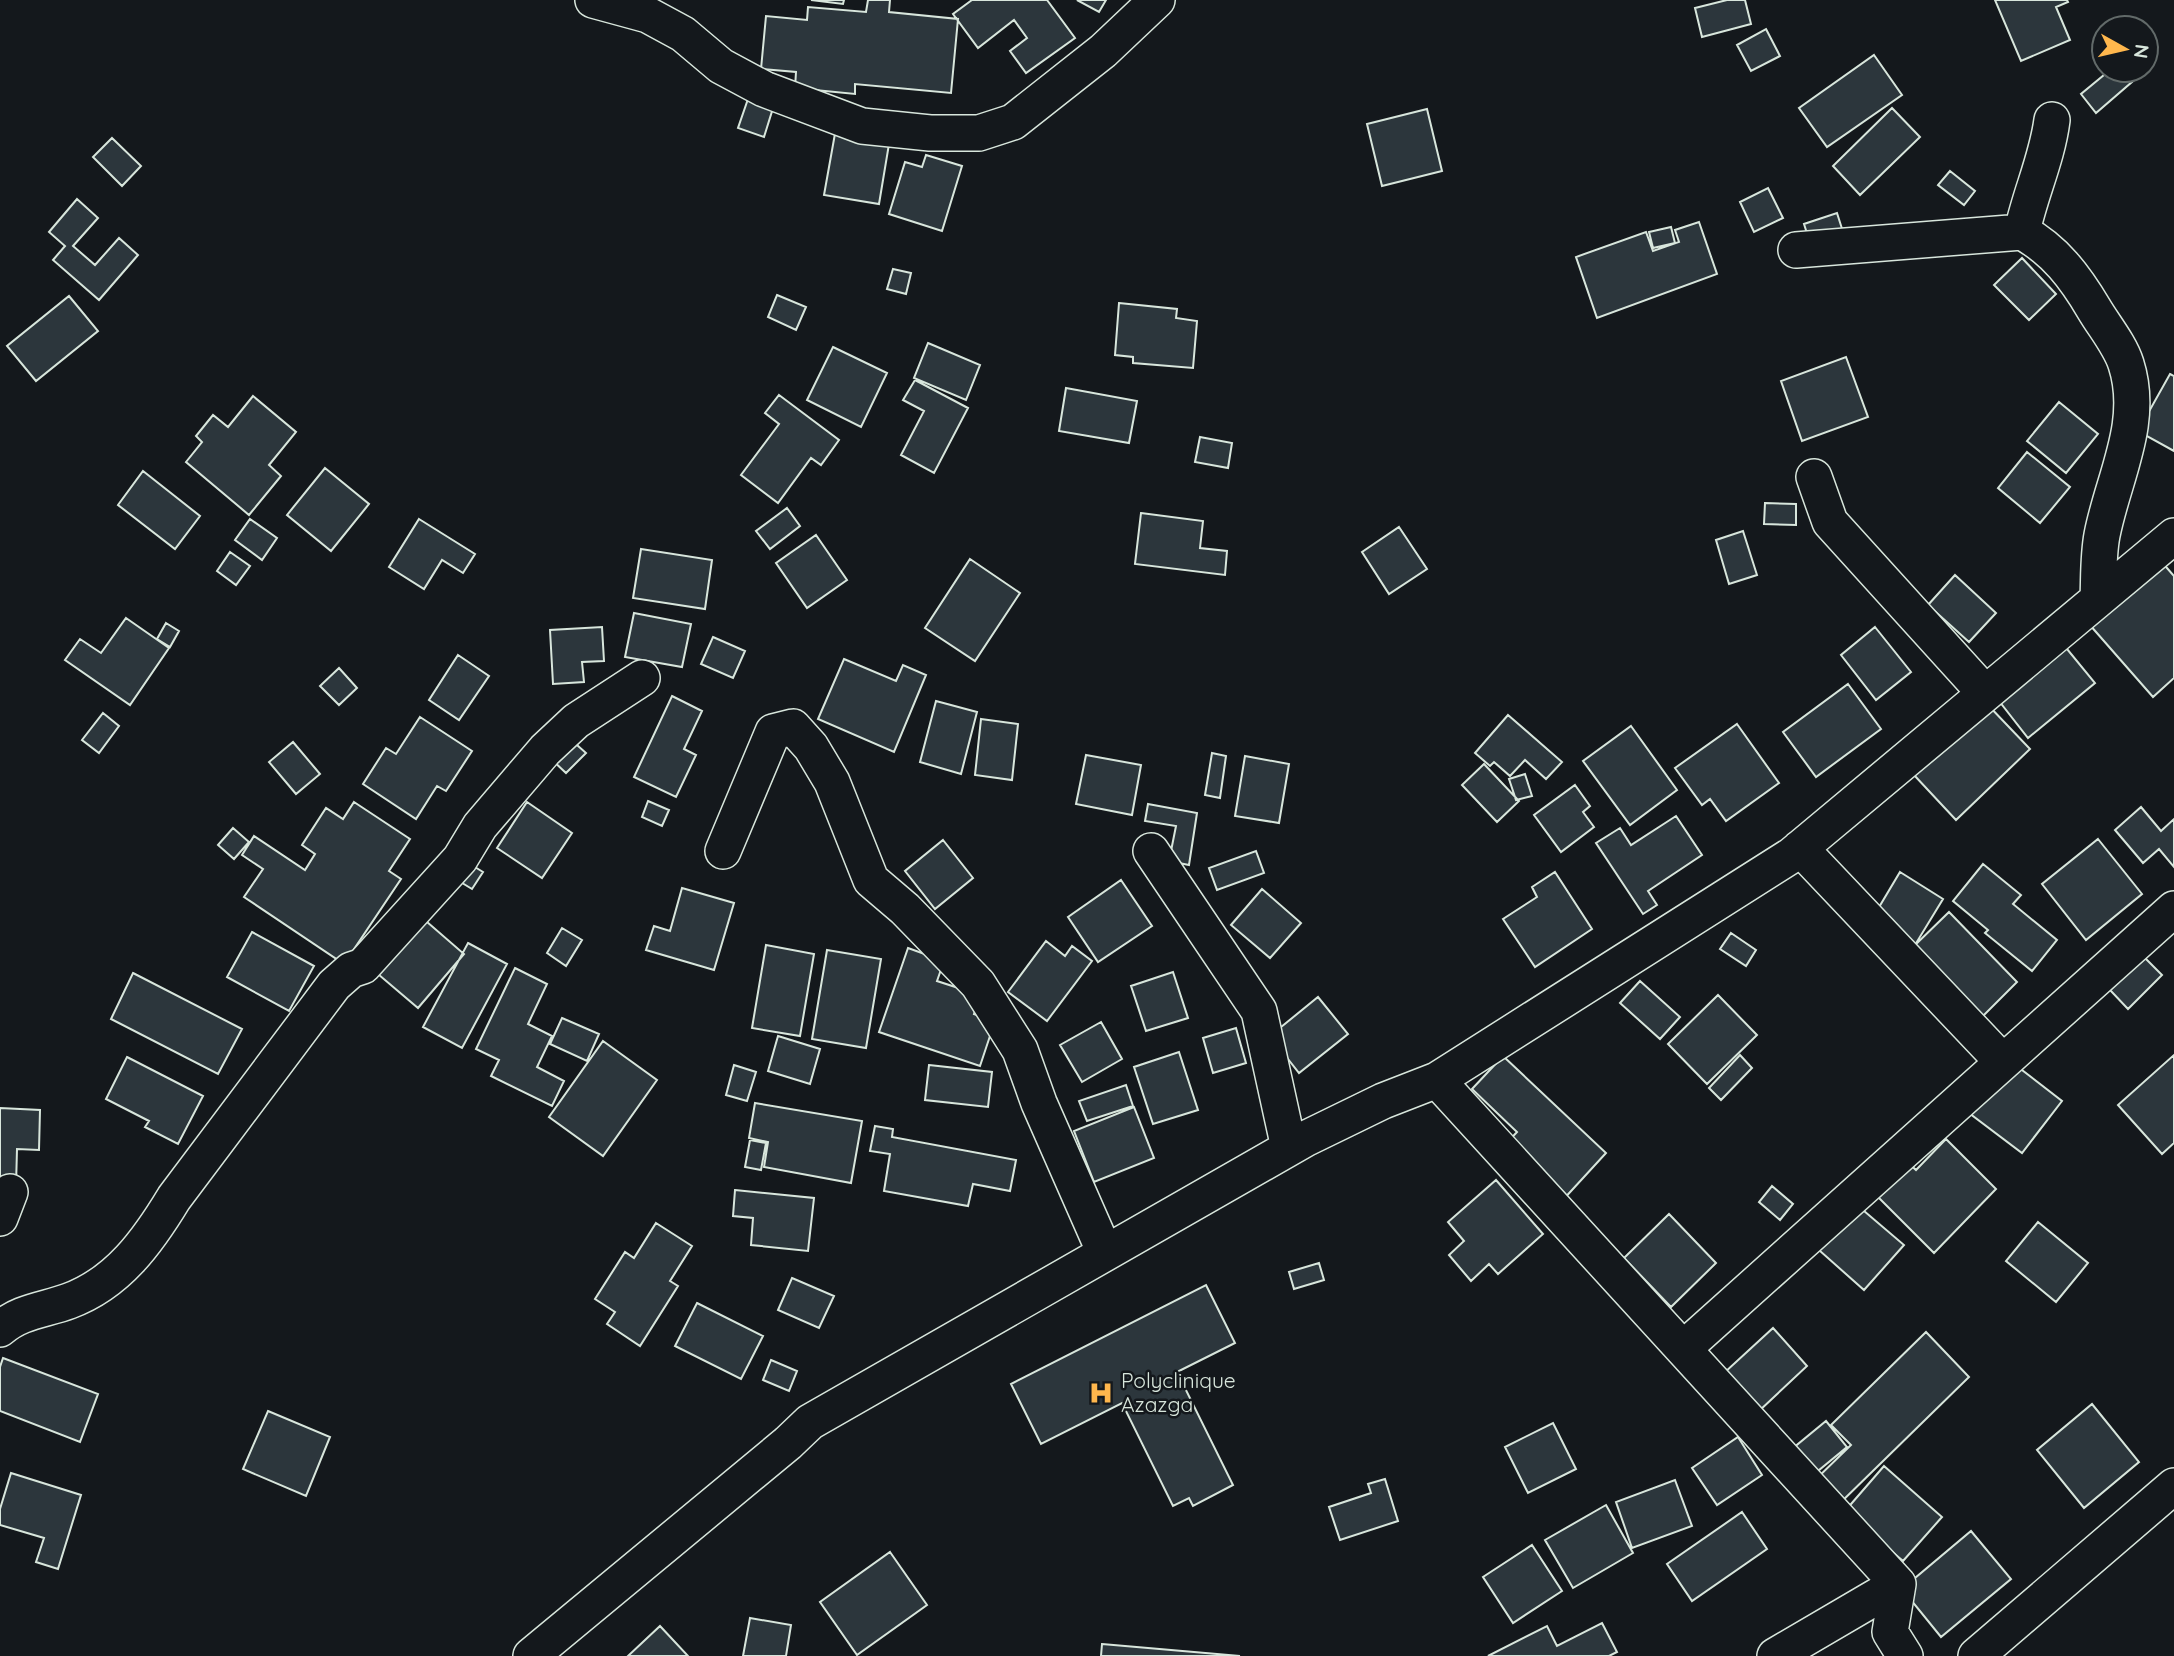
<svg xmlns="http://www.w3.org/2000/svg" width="2174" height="1656" font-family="Quicksand,sans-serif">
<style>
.building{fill:#2c363c;stroke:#d8e6dc;stroke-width:2}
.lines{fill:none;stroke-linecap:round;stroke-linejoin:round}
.minor-casing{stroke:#d8e6dc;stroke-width:38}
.minor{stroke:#14181c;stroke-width:35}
.labels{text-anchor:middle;stroke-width:5;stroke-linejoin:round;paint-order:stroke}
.poi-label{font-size:21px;fill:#d8e6dc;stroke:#14181c;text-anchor:start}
</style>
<rect width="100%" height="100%" fill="#14181c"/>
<path class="building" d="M811,0H844L843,4Z
M868,0H890L889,12L958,19L951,93L855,84V94L795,88L796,72L761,69L766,16L807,20L808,7L866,12Z
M972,0H1047L1075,38L1026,73L1010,51L1027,38L1014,20L978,48L953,14Z
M1077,0H1106L1099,12Z
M1727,0H1745L1751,24L1702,37L1695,8Z
M1995,0H2067L2068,2L2056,7L2070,40L2021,61Z
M1766,29L1780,56L1751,71L1737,45Z
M1874,55L1902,95L1827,147L1799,108Z
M2110,70H2136L2140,75L2096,113L2081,94Z
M748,99L773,108L764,137L738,128Z
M1892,108L1920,137L1860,195L1833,166Z
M1427,109L1442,171L1382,186L1367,124Z
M836,128L890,138L879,204L824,195Z
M112,138L141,166L122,186L93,157Z
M926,155L962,166L942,231L889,214L905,162L922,167Z
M1950,171L1975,191L1964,205L1938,185Z
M1768,188L1783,218L1754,232L1740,202Z
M77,199L98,218L73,246L95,265L119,238L138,255L99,300L53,260L65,246L49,232Z
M1837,213L1844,235L1811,246L1804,224Z
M1699,222L1717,274L1597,318L1576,257L1646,232L1653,251L1679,242L1675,230Z
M1671,227L1675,243L1653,248L1649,232Z
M2022,258L2056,294L2029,320L1994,285Z
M893,269L911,273L906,294L887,289Z
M777,295L806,307L796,330L768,317Z
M69,296L98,331L36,381L7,346Z
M1119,303L1177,309L1176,318L1197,321L1193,368L1133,363V357L1115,355Z
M928,343L980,365L966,400L914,378Z
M833,347L887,373L861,427L807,400Z
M1846,357L1868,417L1802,441L1781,381Z
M2170,374L2174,376V451L2138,431Z
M915,380L968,408L934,473L901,455L924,411L903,400Z
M1066,388L1137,401L1129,443L1059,431Z
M779,395L839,440L821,465L811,458L778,503L741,475L779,424L765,413Z
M253,396L296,432L269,465L281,476L249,515L186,462L202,442L196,436L213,415L228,427Z
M2059,402L2098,434L2066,473L2027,441Z
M1200,437L1232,443L1228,468L1195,462Z
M2027,452L2070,487L2040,523L1998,488Z
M325,468L369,504L331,551L287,515Z
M143,471L200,516L175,549L118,505Z
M1765,503L1796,504V525L1764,524Z
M787,508L800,526L770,549L756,531Z
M1141,513L1203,521L1200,548L1227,551L1225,575L1135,564Z
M250,519L277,538L262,560L235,540Z
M419,519L475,554L463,573L442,560L424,589L389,567Z
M1399,527L1427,569L1389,594L1362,552Z
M1743,531L1757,575L1729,584L1716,540Z
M816,535L847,580L807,608L776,563Z
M641,549L712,560L705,609L633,598Z
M230,552L250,566L236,585L217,571Z
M970,559L1020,593L975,661L925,628Z
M2160,560L2174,576V678L2153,697L2089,624Z
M1955,575L1996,613L1969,642L1928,605Z
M634,613L691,624L682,667L625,657Z
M126,618L169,648L130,705L65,660L80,639L101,653Z
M166,623L179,631L170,647L157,639Z
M602,627L604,661L582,662L584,682L553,684L550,630Z
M1875,627L1911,672L1876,700L1841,655Z
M713,637L745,651L733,678L701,664Z
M2058,638L2095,683L2028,738L1992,692Z
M458,655L489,676L459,720L429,700Z
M844,659L896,681L903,665L926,675L894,752L818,719Z
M339,668L357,688L339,705L320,686Z
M1848,684L1881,729L1816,777L1783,732Z
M672,696L702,711L684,749L696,755L676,797L634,777Z
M936,701L977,712L961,774L920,762Z
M1987,704L2030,749L1956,820L1914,775Z
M103,713L119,726L99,753L82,740Z
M1508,715L1562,762L1546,779L1525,760L1510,776L1494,762L1490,766L1475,753Z
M420,717L472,751L446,791L437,786L416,819L363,784L386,748L396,754Z
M981,719L1018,724L1012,780L975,775Z
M1737,724L1779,783L1726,821L1710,799L1702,805L1675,768Z
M1631,726L1677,790L1630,825L1583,761Z
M568,737L586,753L566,773L549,757Z
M293,742L320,774L296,794L269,762Z
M1212,753L1226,756L1220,798L1205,795Z
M1086,755L1141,765L1132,815L1076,804Z
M1245,756L1289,764L1279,823L1235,816Z
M1484,764L1519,801L1497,822L1462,785Z
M1525,774L1532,796L1516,800L1509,779Z
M1575,785L1590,806L1583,812L1594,827L1561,852L1534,815Z
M648,801L669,810L662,826L642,817Z
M354,802L410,839L389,871L401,879L344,964L244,897L263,869L242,855L254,836L305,870L315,854L302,845L326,808L343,819Z
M527,802L572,833L542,878L497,848Z
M1148,804L1197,813L1189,865L1169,861L1176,826L1145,821Z
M2141,807L2161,831L2174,819V867L2159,849L2143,863L2115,830Z
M1676,816L1702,855L1648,891L1657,905L1643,914L1596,843L1620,828L1631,845Z
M233,828L249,842L234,859L218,845Z
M2098,839L2142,894L2086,940L2042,884Z
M943,840L973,878L935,909L905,871Z
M1256,851L1264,873L1217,890L1209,868Z
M465,861L483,872L472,889L454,878Z
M1983,864L2021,895L2013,904L2057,940L2032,971L1985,933L1988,930L1953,901Z
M1555,872L1592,929L1535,967L1503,919L1537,897L1532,887Z
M1900,872L1943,899L1915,945L1872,919Z
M1121,880L1152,926L1098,962L1068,917Z
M682,888L734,903L714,970L646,950L654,926L670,931Z
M1262,889L1301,923L1270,958L1231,925Z
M1949,912L2017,982L1981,1018L1912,948Z
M419,915L464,954L418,1008L372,969Z
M562,928L582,940L566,966L547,953Z
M252,932L314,966L289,1011L227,977Z
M1731,933L1756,950L1746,966L1720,949Z
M1046,941L1065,956L1072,946L1092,961L1047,1021L1008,992Z
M468,943L507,964L462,1048L423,1027Z
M766,945L814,954L800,1036L752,1028Z
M908,948L944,961L937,981L980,995L974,1014L995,1021L980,1066L879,1032Z
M827,950L881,959L866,1048L812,1039Z
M2144,957L2162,975L2128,1009L2110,990Z
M515,968L547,984L528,1024L552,1036L537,1067L564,1081L552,1106L491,1076L499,1060L476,1049Z
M1173,972L1188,1018L1146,1031L1131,986Z
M133,973L242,1029L218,1074L111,1019Z
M1640,981L1680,1017L1660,1039L1620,1003Z
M1718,995L1757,1035L1707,1084L1668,1044Z
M1318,997L1348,1034L1299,1073L1270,1036Z
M562,1018L599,1034L587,1061L550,1044Z
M1101,1022L1122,1059L1082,1082L1060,1045Z
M1236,1028L1246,1063L1213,1073L1203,1038Z
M778,1036L820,1049L810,1084L768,1071Z
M603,1041L657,1080L603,1156L549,1117Z
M1179,1052L1198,1110L1153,1124L1134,1067Z
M1740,1055L1752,1068L1721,1100L1709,1088Z
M2174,1055V1143L2162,1154L2118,1105Z
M1503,1056L1606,1153L1561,1202L1503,1147L1517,1132L1472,1089Z
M127,1057L203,1096L178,1144L145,1127L149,1121L106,1099Z
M2009,1060L2062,1101L2022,1153L1969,1113Z
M734,1065L756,1072L747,1101L726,1095Z
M929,1065L992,1072L988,1107L925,1100Z
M1126,1085L1133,1106L1087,1121L1079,1101Z
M755,1103L862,1121L851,1183L764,1167L768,1142L749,1138Z
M1134,1107L1154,1158L1094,1182L1074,1131Z
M0,1108L40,1110L39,1150L17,1149L16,1186H0Z
M875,1126L893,1129L892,1137L1016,1160L1010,1191L973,1184L968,1206L884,1191L890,1154L870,1151Z
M1946,1139L1996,1189L1934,1253L1869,1188L1901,1156L1916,1170Z
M750,1140L766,1143L761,1170L745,1167Z
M1496,1180L1543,1234L1498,1274L1489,1264L1471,1281L1449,1255L1464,1241L1448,1222Z
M1772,1186L1793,1204L1780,1220L1759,1202Z
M735,1190L814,1198L808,1251L751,1245L753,1218L733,1216Z
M1850,1199L1904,1245L1864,1290L1811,1243Z
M1669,1214L1716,1263L1671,1307L1624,1258Z
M2038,1222L2088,1263L2056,1302L2006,1261Z
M656,1223L692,1246L670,1281L678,1286L640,1346L607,1324L615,1312L595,1299L625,1252L634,1258Z
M1319,1263L1324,1280L1294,1289L1289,1272Z
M792,1278L834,1296L819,1328L778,1310Z
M1206,1285L1235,1343L1177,1372L1233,1485L1193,1506L1189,1498L1173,1506L1122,1403L1041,1444L1011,1384Z
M697,1303L763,1336L741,1379L675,1346Z
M1773,1328L1807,1366L1759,1411L1724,1373Z
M1926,1332L1969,1377L1835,1508L1811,1484L1851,1445L1831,1425Z
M3,1358L98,1394L80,1442L0,1411V1367Z
M771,1360L797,1371L789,1391L763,1380Z
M2092,1404L2139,1462L2084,1508L2037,1450Z
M268,1411L330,1437L306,1496L243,1469Z
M1826,1421L1847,1447L1813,1475L1792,1449Z
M1553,1423L1576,1469L1528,1493L1505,1447Z
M1738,1437L1762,1475L1717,1505L1692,1468Z
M1884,1466L1942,1517L1903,1561L1845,1511Z
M11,1473L81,1495L58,1569L36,1562L44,1538L0,1525V1509Z
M1385,1479L1398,1521L1340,1540L1329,1507L1371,1493L1368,1484Z
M1675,1480L1692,1526L1632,1548L1616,1502Z
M1606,1505L1633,1553L1573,1588L1545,1540Z
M1742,1512L1767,1549L1692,1601L1667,1564Z
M1971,1531L2011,1579L1941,1637L1902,1589Z
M1532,1545L1562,1591L1513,1623L1483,1577Z
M890,1552L927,1605L857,1655L820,1602Z
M750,1618L791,1625L786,1656H743Z
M1602,1623L1617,1652L1609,1656H1488L1547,1626L1557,1646Z
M660,1626L688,1656H628Z
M1102,1644L1240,1656H1101Z"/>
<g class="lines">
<g class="minor-casing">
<path id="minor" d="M593,0L648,15L683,34L721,66L764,89L862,126L930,133H979L1013,122L1103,51L1157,0
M2022,232C2030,194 2047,159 2052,120
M1796,250L2022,232C2055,250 2075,277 2094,309C2104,326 2120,345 2126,364C2145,423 2113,478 2102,535C2098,556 2099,578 2098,599
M1814,477L1830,522L1985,693
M1800,848L2003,1062
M723,851L773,732L793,727L811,747L832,782L871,880L905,909L978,984L1020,1050L1039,1103L1105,1253
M1151,851L1259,1011L1289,1148
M1437,1080L1898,1584
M0,1218L10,1192
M0,1329C20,1311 45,1310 69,1301C118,1283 148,1241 174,1198L334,985L351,970L363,966L460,859L480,826L545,750L576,721L642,678
M1683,1349L2174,909
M1898,1584L1890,1632L1905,1656
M531,1656L788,1443L810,1422L1305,1139L1383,1101L1437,1080L1792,855L2174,536
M1775,1656L1898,1584
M1976,1656L2174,1486"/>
</g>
<use href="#minor" class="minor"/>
</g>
<defs>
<g id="hospital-bare" transform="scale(1.89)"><path d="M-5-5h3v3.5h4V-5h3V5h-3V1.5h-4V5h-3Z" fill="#ffb74d" stroke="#14181c" stroke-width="2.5" paint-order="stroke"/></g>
</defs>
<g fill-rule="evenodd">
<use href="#hospital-bare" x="1101" y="1393"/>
</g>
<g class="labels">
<g class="poi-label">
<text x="1121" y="1388">Polyclinique<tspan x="1121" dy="24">Azazga</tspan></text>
</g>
</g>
<g transform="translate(2125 49) rotate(98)"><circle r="33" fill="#14181c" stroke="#626a69" stroke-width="2"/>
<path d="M0-5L12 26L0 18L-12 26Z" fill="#ffb74d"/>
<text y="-10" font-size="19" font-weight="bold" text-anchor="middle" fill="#d8e6dc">N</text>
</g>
</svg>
